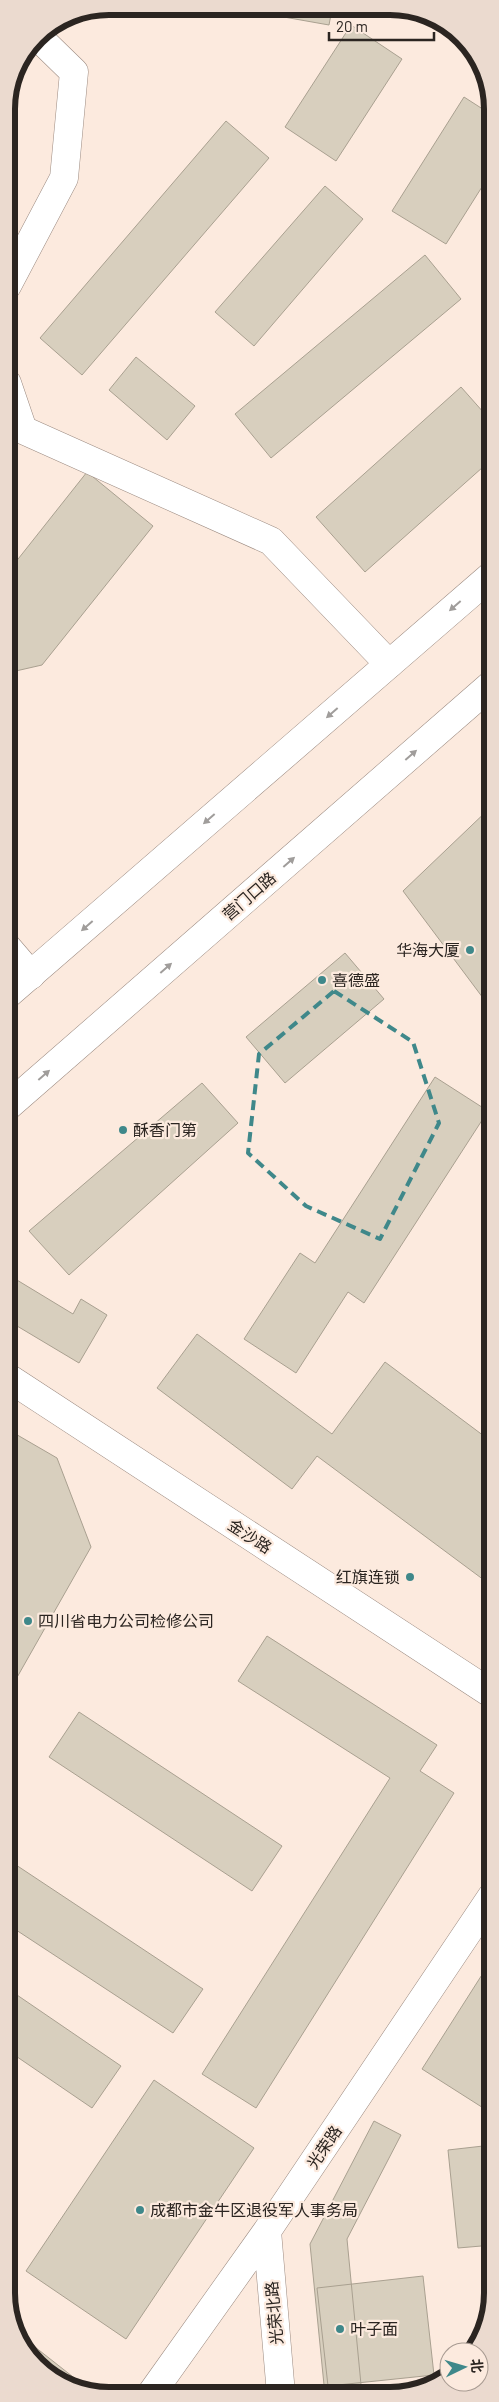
<svg xmlns="http://www.w3.org/2000/svg" width="499" height="2402" font-family="Barlow,'Noto Sans SC',sans-serif">
<style>
.building{fill:#d8cfbe;stroke:#a9a090}
.lines{fill:none;stroke-linecap:round;stroke-linejoin:round}
.minor-casing{stroke:#9b8a80;stroke-width:29}
.highway-casing{stroke:#9b8a80;stroke-width:29}
.minor{stroke:#fff;stroke-width:28}
.highway{stroke:#fff;stroke-width:28}
.oneway{fill:#a09d9b}
.marked{fill:none;stroke:#3f888a;stroke-width:4;stroke-dasharray:10 6;stroke-linejoin:round}
.poi-dot{fill:#3f888a;stroke:#fceade;stroke-width:2}
.labels{text-anchor:middle;stroke-width:4.5;stroke-linejoin:round;paint-order:stroke}
.street-label{font-size:16px;fill:#2b2521;stroke:#fceade}
.poi-label{font-size:16px;fill:#2b2521;stroke:#fceade;text-anchor:start}
.rim{fill:none;stroke:#2b2521;stroke-width:6}
</style>
<rect width="100%" height="100%" fill="#fceade"/>
<path class="building" d="M233,8L332,9L329,25Z
M351,25L402,59L336,161L285,127Z
M464,97L492,115V171L446,244L392,211Z
M226,121L269,158L82,375L40,338Z
M325,186L363,219L254,346L215,312Z
M425,255L461,299L271,458L235,414Z
M136,357L195,406L167,440L109,390Z
M461,387L492,422V459L365,572L316,517Z
M87,472L153,526L42,665L7,673V573Z
M492,806V1010L403,891Z
M345,953L384,999L285,1083L246,1037Z
M435,1077L488,1111L364,1303L348,1292L296,1373L244,1339L300,1253L315,1263Z
M202,1083L238,1123L69,1275L29,1231Z
M7,1274L73,1314L81,1299L107,1315L79,1363L7,1320Z
M197,1334L332,1434L385,1362L492,1442V1586L317,1456L292,1489L157,1388Z
M7,1429L57,1458L91,1547L7,1695Z
M267,1636L437,1745L420,1771L454,1793L256,2108L202,2074L390,1778L238,1681Z
M79,1712L282,1846L252,1891L49,1757Z
M7,1859L203,1989L173,2033L7,1924Z
M492,1959V2104L488,2111L422,2069Z
M17,1995L121,2066L92,2108L7,2050V2010Z
M154,2080L254,2148L126,2339L26,2271Z
M374,2121L401,2135L347,2239L362,2395H325L310,2244Z
M492,2145L493,2245L458,2248L448,2150Z
M423,2276L434,2375L328,2386L317,2288Z
M35,2347L82,2384L79,2388L32,2361L29,2355Z"/>
<g class="lines">
<g class="minor-casing">
<path id="minor" d="M7,286L64,178L74,72L37,36
M7,383L23,430L271,541L389,664
M7,947L31,975
M7,1377L492,1694
M267,2231L281,2394
M151,2394L267,2231L492,1896"/>
</g>
<g class="highway-casing">
<path id="highway" d="M7,995L492,575
M7,1107L492,684"/>
</g>
<use href="#minor" class="minor"/>
<use href="#highway" class="highway"/>
</g>
<defs><path id="oneway-solid" d="M-6-.8H1V-3.2L6.5 0L1 3.2V.8H-6Z" transform="scale(1.25)"/></defs>
<g class="oneway">
<use href="#oneway-solid" transform="translate(455 606) rotate(139)"/>
<use href="#oneway-solid" transform="translate(332 713) rotate(139)"/>
<use href="#oneway-solid" transform="translate(411 755) rotate(-41)"/>
<use href="#oneway-solid" transform="translate(209 819) rotate(139)"/>
<use href="#oneway-solid" transform="translate(289 862) rotate(-41)"/>
<use href="#oneway-solid" transform="translate(87 926) rotate(139)"/>
<use href="#oneway-solid" transform="translate(166 968) rotate(-41)"/>
<use href="#oneway-solid" transform="translate(44 1075) rotate(-41)"/>
</g>
<path class="marked" d="M334,991L413,1042L439,1123L380,1239L306,1206L248,1153L259,1054Z"/>
<g class="poi-dot">
<circle cx="470" cy="950" r="5"/>
<circle cx="322" cy="980" r="5"/>
<circle cx="123" cy="1130" r="5"/>
<circle cx="410" cy="1577" r="5"/>
<circle cx="28" cy="1621" r="5"/>
<circle cx="140" cy="2210" r="5"/>
<circle cx="340" cy="2329" r="5"/>
</g>
<g class="labels">
<g class="street-label">
<text transform="translate(249 896) rotate(-41)" y="6">营门口路</text>
<text transform="translate(250 1536) rotate(33)" y="6">金沙路</text>
<text transform="translate(324 2147) rotate(-56)" y="6">光荣路</text>
<text transform="translate(274 2313) rotate(-95)" y="6">光荣北路</text>
</g>
<g class="poi-label">
<text x="460" y="956" text-anchor="end">华海大厦</text>
<text x="332" y="986">喜德盛</text>
<text x="133" y="1136">酥香门第</text>
<text x="400" y="1583" text-anchor="end">红旗连锁</text>
<text x="38" y="1627">四川省电力公司检修公司</text>
<text x="150" y="2216">成都市金牛区退役军人事务局</text>
<text x="350" y="2335">叶子面</text>
</g>
</g>
<path d="M0 0H499V2402H0ZM109 15H390A94 94 0 0 1 484 109V2293A94 94 0 0 1 390 2387H109A94 94 0 0 1 15 2293V109A94 94 0 0 1 109 15Z" fill="#ebdacf" fill-rule="evenodd"/>
<path class="rim" d="M109 15H390A94 94 0 0 1 484 109V2293A94 94 0 0 1 390 2387H109A94 94 0 0 1 15 2293V109A94 94 0 0 1 109 15Z"/>
<g transform="translate(464 2367) rotate(85)"><circle r="24" fill="#fceade" stroke="#a89b92"/>
<path d="M0-4L9 19L0 12L-9 19Z" fill="#3f888a"/>
<text y="-8" font-size="14" font-weight="bold" text-anchor="middle" fill="#2b2521">北</text>
</g>
<path d="M329 32v8h105v-8" fill="none" stroke="#2b2521" stroke-width="2.5"/>
<text x="336" y="32" font-size="15" fill="#2b2521" stroke="#fceade" stroke-width="4" paint-order="stroke">20 m</text>
</svg>
